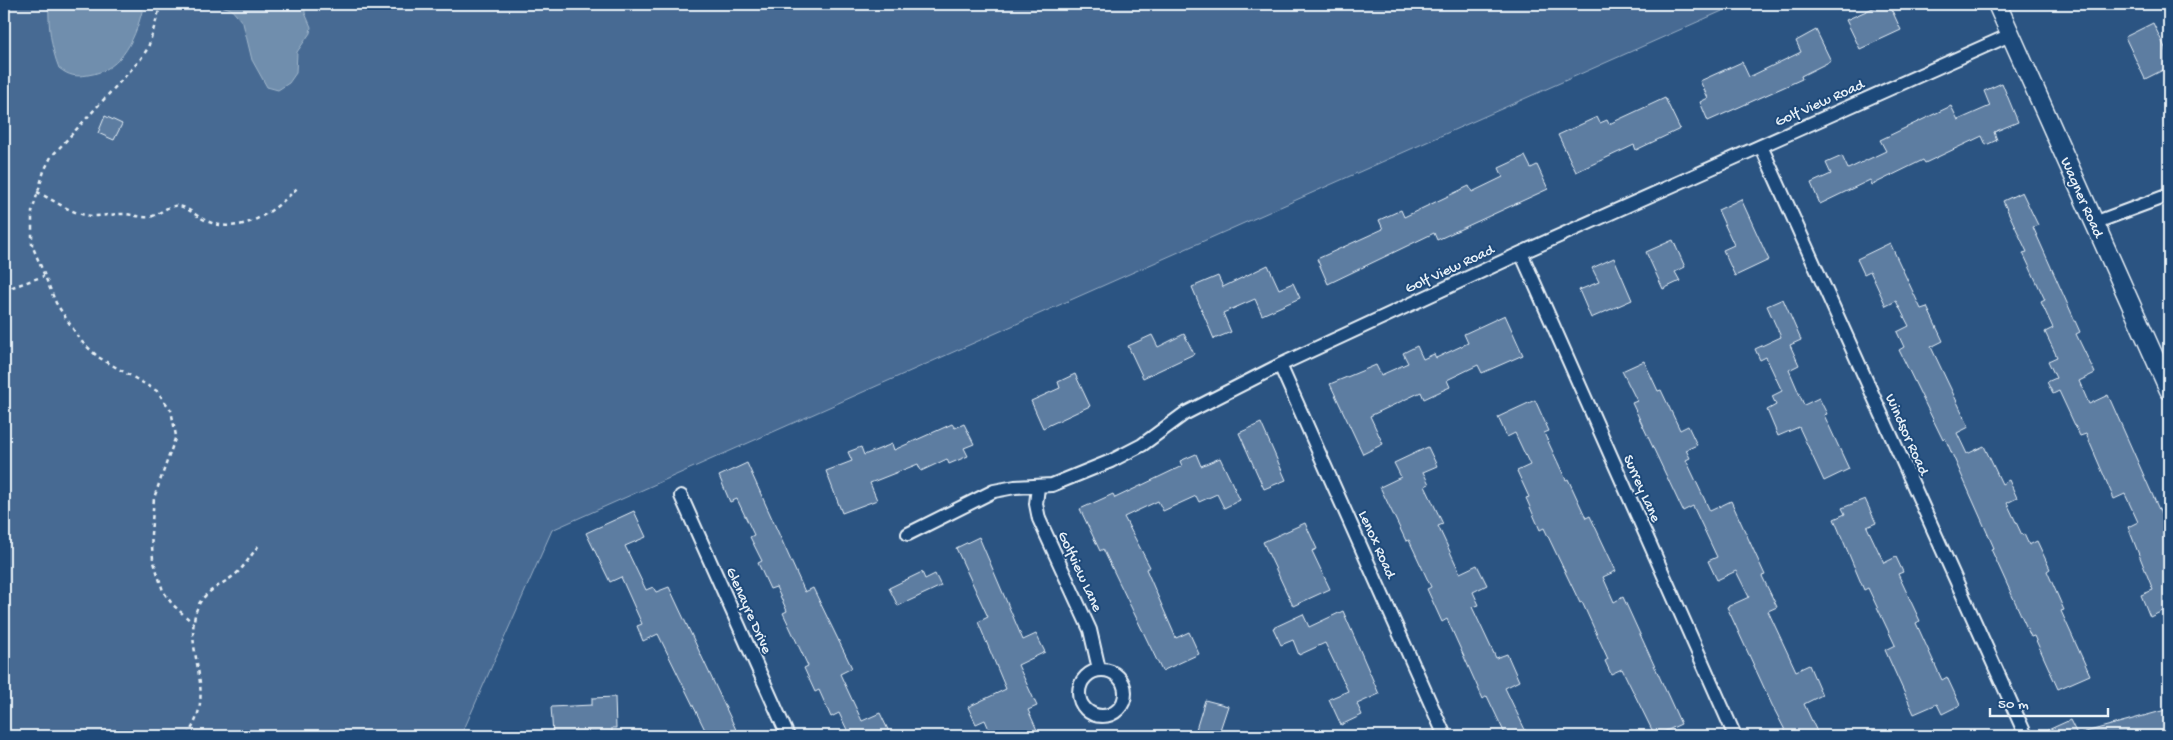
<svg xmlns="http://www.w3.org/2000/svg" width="2173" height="740" font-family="'Gochi Hand',sans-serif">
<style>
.green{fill:#476b93;stroke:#98aec6}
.water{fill:#708ead;stroke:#a0b6cb}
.building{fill:#5d7da1;stroke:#e8f1f8}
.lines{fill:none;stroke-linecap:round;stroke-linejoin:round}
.street-casing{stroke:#e8f1f8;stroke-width:16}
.secondary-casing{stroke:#e8f1f8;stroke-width:21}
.path{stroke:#e8f1f8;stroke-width:2.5;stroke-dasharray:4 4;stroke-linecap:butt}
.street{stroke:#1f4a7a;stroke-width:12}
.secondary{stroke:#1f4a7a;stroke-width:18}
.labels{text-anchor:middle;stroke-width:4;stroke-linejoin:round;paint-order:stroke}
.street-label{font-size:15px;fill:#e8f1f8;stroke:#1f4a7a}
</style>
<rect width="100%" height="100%" fill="#2b5482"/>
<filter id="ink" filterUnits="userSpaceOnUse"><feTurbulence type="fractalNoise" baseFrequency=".02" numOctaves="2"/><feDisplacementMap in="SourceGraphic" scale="10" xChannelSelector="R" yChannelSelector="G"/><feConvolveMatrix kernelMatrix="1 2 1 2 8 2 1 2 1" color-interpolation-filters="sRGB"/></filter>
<g filter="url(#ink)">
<path class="green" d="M4,4H1738L552,530L461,736H4Z"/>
<path class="water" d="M49,4H144C136,36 124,70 88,75C76,77 69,76 59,68C51,48 48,25 49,4Z
M215,4H305V13L311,27L310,33L297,52L296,73L289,83L278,90L267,87L252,60L243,23L231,9Z"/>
<path class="building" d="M1882,4H1889L1901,30L1860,49L1846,20Z
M2153,23L2169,56V67L2145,79L2125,37Z
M1816,30L1831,61L1801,76L1802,79L1708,121L1700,102L1708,98L1700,81L1742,62L1749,77L1801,52L1796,41Z
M2002,83L2018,122L1994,132L1997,140L1986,145L1982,136L1925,163L1923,160L1872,185L1870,180L1820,204L1811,183L1831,174L1826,163L1842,156L1848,169L1886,151L1880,140L1951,106L1958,120L1990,106L1984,91Z
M1665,98L1680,129L1636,150L1634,145L1576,172L1558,135L1597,117L1600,123L1607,120L1609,124Z
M105,116L122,124L114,140L98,133Z
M1525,156L1531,168L1537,165L1548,189L1437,240L1434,233L1328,284L1317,259L1383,229L1379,220L1401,210L1404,217L1469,186L1472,192L1503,177L1499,168Z
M2022,192L2038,225L2033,227L2080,332L2076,334L2095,373L2079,381L2089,404L2108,395L2169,532V608L2150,617L2141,595L2153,590L2128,527L2138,522L2125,494L2114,499L2086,434L2080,436L2059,391L2053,394L2047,382L2056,378L2048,361L2057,357L2045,332L2053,328L2041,302L2045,300L2023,253L2027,252L2003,201Z
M1741,199L1769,260L1735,276L1723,250L1734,245L1718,210Z
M1673,240L1685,267L1675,272L1680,281L1663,289L1646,252Z
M1890,243L1921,309L1927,307L1943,341L1931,347L1969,427L1957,433L1967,454L1984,446L2002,484L2009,480L2017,498L2007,503L2022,535L2024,534L2029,545L2037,541L2050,569L2047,571L2064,610L2061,611L2090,675L2058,689L2034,636L2031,637L1991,549L1994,548L1945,438L1943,440L1899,350L1904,347L1897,332L1909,326L1896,301L1886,306L1870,271L1864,274L1857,259Z
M1614,258L1632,300L1591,318L1579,290L1599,282L1592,268Z
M1268,265L1279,289L1293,283L1300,298L1262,315L1255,299L1223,313L1231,332L1214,339L1192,287L1218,276L1223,287Z
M1783,299L1801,340L1790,345L1799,365L1789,370L1804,405L1819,398L1827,414L1824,415L1849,469L1824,481L1799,427L1778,436L1767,410L1776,405L1772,396L1782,391L1766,357L1760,360L1755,349L1781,337L1767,306Z
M1505,315L1523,355L1482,373L1478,365L1447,380L1450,387L1424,399L1421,392L1370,416L1383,444L1363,454L1330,384L1376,365L1381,375L1408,363L1403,353L1417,346L1423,359L1434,354L1436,358L1468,343L1464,334Z
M1184,334L1194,354L1143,378L1128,346L1152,335L1158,347Z
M1644,361L1658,391L1661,390L1680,430L1688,426L1697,445L1686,450L1690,458L1686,460L1710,511L1731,501L1765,575L1762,576L1777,607L1768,611L1796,671L1809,665L1822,695L1804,704L1819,736H1788L1772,705L1727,607L1749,597L1736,571L1717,580L1708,561L1717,557L1693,506L1683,511L1632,403L1637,401L1622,371Z
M1075,374L1090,406L1043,428L1031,401L1060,388L1058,382Z
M1535,400L1549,431L1544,433L1566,480L1568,479L1586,518L1590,516L1616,571L1603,577L1614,602L1623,597L1681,724L1655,736L1622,669L1611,674L1605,661L1608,659L1582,602L1580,603L1544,528L1540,530L1526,498L1529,497L1517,471L1530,465L1515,433L1507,437L1498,417Z
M1261,423L1286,480L1264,489L1239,433Z
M952,424L955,428L964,424L974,444L964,448L968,456L949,464L947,459L921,471L918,464L870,483L877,500L842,513L826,471L852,461L848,452L861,447L864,455L892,444L894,450Z
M1428,447L1437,466L1423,472L1429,484L1425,486L1443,524L1438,526L1460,573L1477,565L1487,585L1473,592L1479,605L1472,607L1496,658L1507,654L1519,681L1505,688L1528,736H1506L1487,696L1483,699L1447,619L1442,622L1427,589L1431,587L1409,540L1406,541L1380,487L1401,477L1394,463Z
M1196,454L1201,466L1220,458L1240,500L1224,508L1217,494L1199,502L1196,496L1163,511L1158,501L1124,517L1150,567L1146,569L1176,638L1189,632L1199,654L1162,671L1103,549L1100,551L1080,509L1113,494L1115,498L1182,466L1180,461Z
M747,463L805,592L813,588L852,668L840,674L862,721L880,713L891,736H850L839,713L831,717L819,690L815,692L804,668L808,666L783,613L787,611L776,587L770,589L758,563L762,561L750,537L754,535L737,499L730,502L719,476Z
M1865,499L1876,523L1867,527L1884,563L1896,557L1903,572L1898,574L1920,621L1916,623L1942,680L1947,677L1960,705L1942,714L1937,704L1914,714L1885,650L1895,645L1868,588L1864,590L1834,519L1845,514L1842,508Z
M634,511L646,537L625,546L646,590L653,587L656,592L669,587L739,736H708L658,634L643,641L637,626L642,624L621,577L610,582L586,533Z
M1305,523L1317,549L1312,551L1330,589L1293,606L1263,542Z
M979,537L1023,640L1036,634L1045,652L1018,665L1037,706L1028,710L1037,730L1023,736H992L985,720L976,724L968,707L1006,689L978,622L988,617L956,548Z
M922,572L925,579L935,574L941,586L898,606L889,588Z
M1343,611L1379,694L1357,704L1362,715L1341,725L1329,699L1348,691L1325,643L1299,655L1293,640L1281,645L1273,628L1303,614L1309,627Z
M615,697L616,728H612V732L553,735L551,707L592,705V698Z
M1205,700L1228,706L1218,736H1194Z
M2169,709V736H2083L2082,733Z
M2070,720L2078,736H2035Z"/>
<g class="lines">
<g class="street-casing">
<path id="street" d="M1761,146L2026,736
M2094,223L2169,195
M1521,253L1735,736
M1280,365L1445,736
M1038,487L1036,504L1039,519L1090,630L1099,669
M681,496L788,736
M908,534L994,491L1015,487L1052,485L1111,461L1142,445L1184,414L1280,365L1521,253L2010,35
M1079 693a23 23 0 1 1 46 0a23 23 0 1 1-46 0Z"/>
</g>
<g class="secondary-casing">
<path id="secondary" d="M1997,4L2169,390"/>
</g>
<path class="path" d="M161,4L148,48L140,60L51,157L44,171L32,212V245L56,303L81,341L98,357L157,391L171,410L176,436L154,498L151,534L153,559L163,591L172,604L194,624
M37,192C54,200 73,215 92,216C103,216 113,214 123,214C132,214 141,218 150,217C159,215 165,207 174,206C183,204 194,214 201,218C237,239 272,214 298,187
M4,290L44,276
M187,736C220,689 180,650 198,606C206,588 229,583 241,569C248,561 253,552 260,544"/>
<use href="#street" class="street"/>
<use href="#secondary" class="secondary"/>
</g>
</g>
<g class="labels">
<g class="street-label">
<text transform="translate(1819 102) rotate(-24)" y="5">Golf View Road</text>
<text transform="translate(2083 197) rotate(66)" y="5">Wagner Road</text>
<text transform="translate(1449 268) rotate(-25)" y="5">Golf View Road</text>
<text transform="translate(1908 434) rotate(66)" y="5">Windsor Road</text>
<text transform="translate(1643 488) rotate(66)" y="5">Surrey Lane</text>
<text transform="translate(1378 544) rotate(66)" y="5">Lenox Road</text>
<text transform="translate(1081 571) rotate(65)" y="5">Golfview Lane</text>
<text transform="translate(750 610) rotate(66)" y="5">Glenayre Drive</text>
</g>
</g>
<rect width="2173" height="740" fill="none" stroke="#1f4a7a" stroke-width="20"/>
<rect x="10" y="10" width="2153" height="720" fill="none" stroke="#e8f1f8" stroke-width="2" filter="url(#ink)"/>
<path d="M1990 708v8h118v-8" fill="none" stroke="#e8f1f8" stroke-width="2.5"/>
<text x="1998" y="708" font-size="15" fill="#e8f1f8" stroke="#1f4a7a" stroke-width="4" paint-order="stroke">50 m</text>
</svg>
